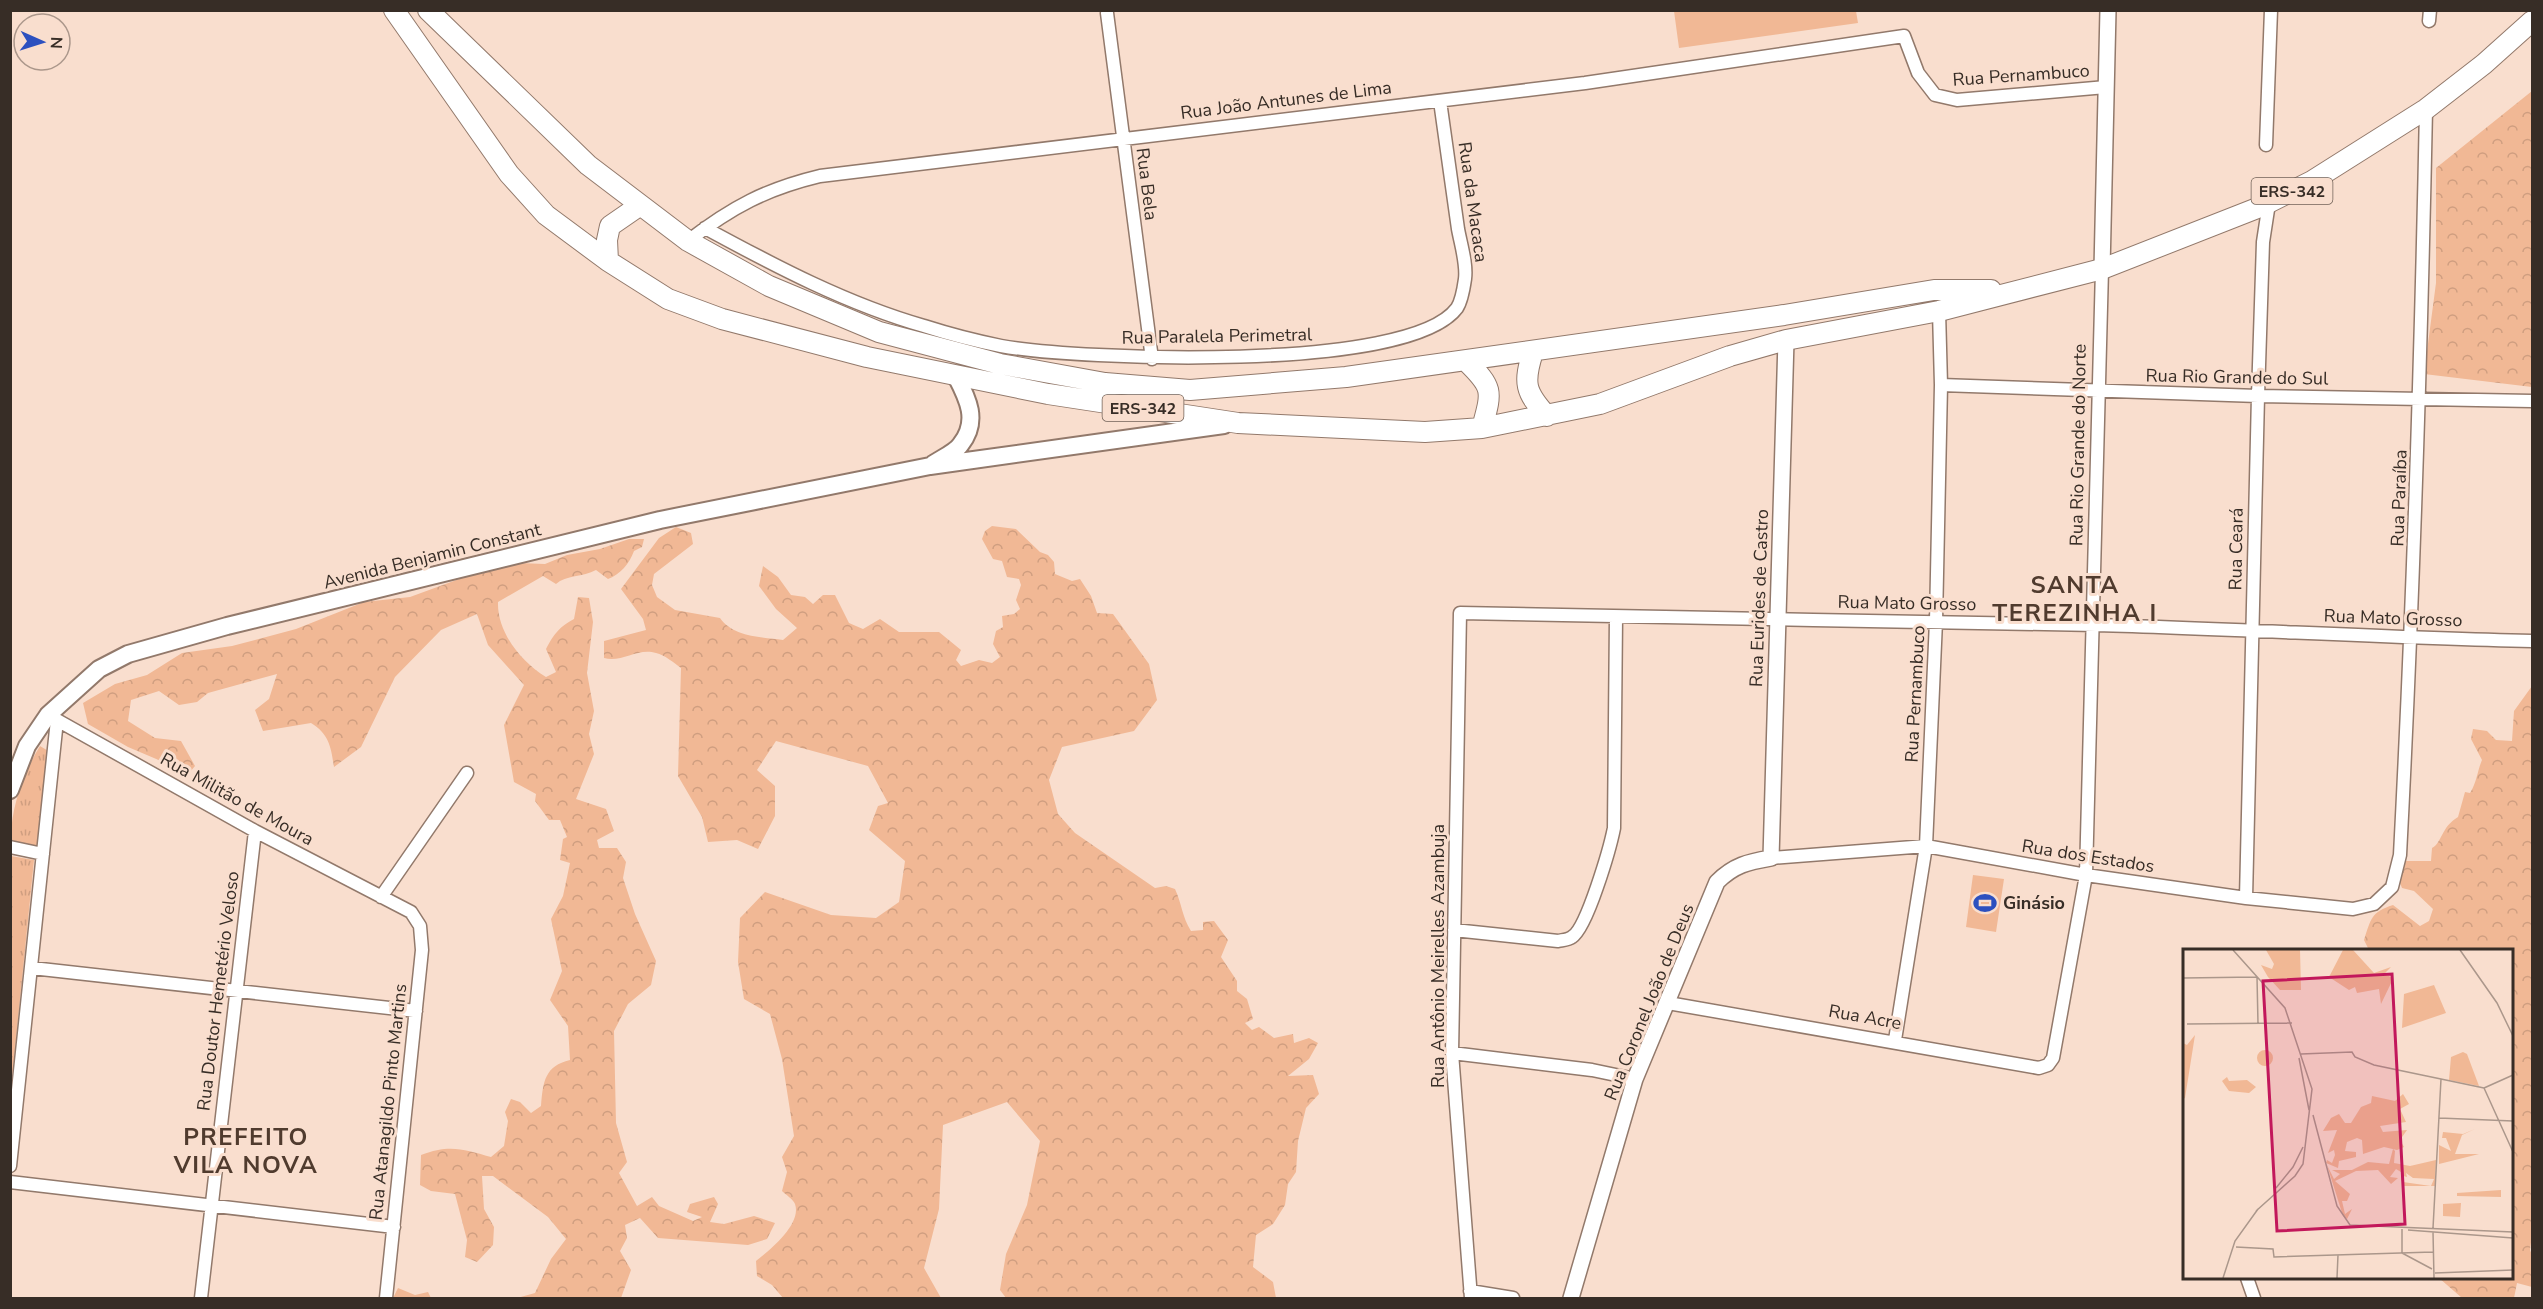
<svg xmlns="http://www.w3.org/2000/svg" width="2543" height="1309" font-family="'Nunito Sans',sans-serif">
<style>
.grass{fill:url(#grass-tufts)}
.forest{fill:url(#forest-crowns)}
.pitch{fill:#f1b895}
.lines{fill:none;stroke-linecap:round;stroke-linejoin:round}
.minor-casing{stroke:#92796b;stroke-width:15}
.tertiary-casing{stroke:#92796b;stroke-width:18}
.secondary-casing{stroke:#92796b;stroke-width:20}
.primary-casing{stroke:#92796b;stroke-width:22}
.minor{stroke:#fff;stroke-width:12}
.tertiary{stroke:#fff;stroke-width:15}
.secondary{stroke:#fff;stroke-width:16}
.primary{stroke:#fff;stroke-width:20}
.labels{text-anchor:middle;stroke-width:6;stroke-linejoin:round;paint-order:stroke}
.shield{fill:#f9dece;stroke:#716258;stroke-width:1.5}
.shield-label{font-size:16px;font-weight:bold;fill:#372d26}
.street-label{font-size:18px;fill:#372d26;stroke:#f9dece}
.poi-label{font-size:18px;font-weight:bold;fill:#372d26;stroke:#f9dece;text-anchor:start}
.district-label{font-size:24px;font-weight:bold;letter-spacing:1.5px;fill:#503b2e;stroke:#f9dece}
.inset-road{fill:none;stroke:#ab978b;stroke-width:1.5}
.view{fill:#c2185b;fill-opacity:0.15;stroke:#c2185b;stroke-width:3}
.inset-edge{fill:none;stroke:#372d26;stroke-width:3}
</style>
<defs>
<pattern id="grass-tufts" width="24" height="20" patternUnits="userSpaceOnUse" patternTransform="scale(1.5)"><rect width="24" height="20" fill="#f1b895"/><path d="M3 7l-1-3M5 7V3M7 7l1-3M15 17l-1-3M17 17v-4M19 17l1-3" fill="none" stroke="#cf9e80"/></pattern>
<pattern id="forest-crowns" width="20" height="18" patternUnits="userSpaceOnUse" patternTransform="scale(1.5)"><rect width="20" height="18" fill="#f1b895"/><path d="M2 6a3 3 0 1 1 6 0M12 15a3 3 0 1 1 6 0" fill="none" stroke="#cf9e80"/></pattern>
</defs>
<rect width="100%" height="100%" fill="#f9dece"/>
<path class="grass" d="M40,746L50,752L37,847L11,842C10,810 23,773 40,746Z
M11,856L34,860L11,1089L10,856Z"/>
<path class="forest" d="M2532,91V387L2424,374L2436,283V168Z
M992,526L1016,529L1040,552L1048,555L1054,562L1055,574L1072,581L1080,579L1091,596L1097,613L1113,614L1149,664L1157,700L1134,731L1062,747L1049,780L1058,814L1075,833L1155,888L1166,886L1175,889C1182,904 1182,917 1191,931L1203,930V922L1214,921L1228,940L1221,957L1237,981V991L1247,999L1253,1019L1245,1023L1252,1030L1259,1027L1274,1038L1293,1034L1294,1043L1309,1038L1318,1043L1309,1059L1288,1076L1313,1075L1319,1094L1306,1108L1298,1141L1296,1172L1288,1184L1285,1205L1273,1224L1256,1235L1253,1267L1273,1282L1276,1298H1006L1000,1290L1006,1254L1027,1205L1040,1141L1007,1102L943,1125L939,1209L924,1268L941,1298H783L772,1285L757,1276L756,1261C770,1250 802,1224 795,1204C793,1199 786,1195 782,1191L787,1172L782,1157L794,1136L782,1059L770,1014L744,999L738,962L740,918L765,892L831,915L876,918L899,902L905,861L869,830L878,806L888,803L868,766L776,741L757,770L775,786V816L758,849L737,840L708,842L702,817L678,776L681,668C674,663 665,655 656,653C638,647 622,663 604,658V641L646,630L643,619L621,589L659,538L676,527L691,533L693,544L654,574L652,585L657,597L675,610L720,618C733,637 761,637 783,640L797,628L776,609L759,586L763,566L778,577L791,595L805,597L813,604L823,595H835L849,623L863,629L880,619L899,632H939L961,650L956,660L961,666L979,660L992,663L1000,657L993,644L996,631L1003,627L1002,616L1014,614L1020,609L1016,600L1021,585L1019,579L1007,577L1002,561L993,559L982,539L985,531Z
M629,539H644L642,547L634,551C629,564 621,574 608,579L596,570C583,577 566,575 556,584L543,576L498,602C497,632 521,662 546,677L556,672L546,649C554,634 559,627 574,619L578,597L589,598L593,622L587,673L594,711L589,734L594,754L576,799L606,809L614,831L597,840L599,848H617L626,862L623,878L635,914L656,961L651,985L628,1004L614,1031L616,1123L627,1162L619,1173L637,1206L652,1197L659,1206L693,1221L702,1217L687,1212L690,1204L714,1197L718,1204L710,1222L724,1224L754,1216L775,1223L767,1239L748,1245L658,1238L640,1218L625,1225L627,1238L620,1251L631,1270L621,1298H517L535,1293L551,1259L566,1239L548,1217L493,1176H482L484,1209L494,1227L493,1245L477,1262L465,1257L467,1240L455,1194L431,1191L420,1185L421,1155C449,1144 464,1149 491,1157L504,1146L508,1121L505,1112L511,1099L520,1102L531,1113L541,1106C543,1081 545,1066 570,1060L568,1026L550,1000L562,971L551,919L563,896L570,863L560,860L563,839L567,837L560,820H549L535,801L536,794L514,782L504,725L524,685L488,645L477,614L441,630L395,677L361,747L334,767C331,747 329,734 311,723L263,731L255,710L269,699L277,674L208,693L197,702L179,705L159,691L131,700L128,721L155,738L181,741L195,766L185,778L168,764L128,747L88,724L83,703L115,684L147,675L182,653L232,646L296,629L364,602L410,597L481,571L519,563L545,564L567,555L600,549Z
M2532,686V1235L2530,1250L2532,1255V1287L2517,1283L2514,1298H2462L2439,1278H2512V950H2369L2364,940C2371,919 2371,912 2393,905L2420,926L2429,921L2433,909L2414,891L2402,888L2398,878L2405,861H2431L2432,848C2442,843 2441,827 2458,817L2465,792L2470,793C2477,782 2477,772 2482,760L2471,739L2473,729L2487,731L2496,740L2512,741L2514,711Z
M398,1288L415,1295L428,1292L431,1298H393Z"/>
<path class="pitch" d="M1674,11H1856L1858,23L1679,48Z
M1973,875L2004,879L1996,932L1966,927Z"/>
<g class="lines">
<g class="minor-casing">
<path id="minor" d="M1107,13L1152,359
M2429,21L2430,10
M2266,145L2271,10
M705,228C775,266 847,304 924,326C949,334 976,341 1001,346C1079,360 1409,373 1457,308C1461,302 1464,286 1465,279C1467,264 1461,245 1458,229C1452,187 1446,144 1440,101
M688,241C732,207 766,189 820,176L1585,83L1904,36L1918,73L1935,95L1957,100L2106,87
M1941,385L2258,396L2532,401
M48,715L255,831L411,912L420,926L422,950L386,1298
M10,847L43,854
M1771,858L1926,846L2086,875L2246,898L2353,909L2374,904L2392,887L2400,855C2413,606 2421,358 2426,109
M381,897L467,773
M2246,898L2258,396L2263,242L2269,203
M1454,930L1558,941C1562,940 1568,940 1572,937C1587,928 1610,848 1614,828L1616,617
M32,968L416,1011
M1668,1003L2039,1068L2048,1065L2053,1058L2086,875L2102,269
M1895,1040L1926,846L1936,621L1941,385L1939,311
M1452,1053L1592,1070L1635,1079
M10,1166L57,720
M10,1182L394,1227
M2247,1278L2254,1298
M1470,1291L1513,1298
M201,1298L255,831
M1471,1298L1452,1053L1460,613C1672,619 1884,620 2096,625C2242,629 2387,638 2532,641"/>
</g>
<g class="tertiary-casing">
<path id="tertiary" d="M2102,269L2108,10
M1571,1298L1635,1079L1717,882C1734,865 1748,862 1771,858L1786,340"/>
</g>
<g class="secondary-casing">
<path id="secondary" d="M933,464C942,458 956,452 961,444C979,421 968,399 956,376
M10,790L27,746L48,715L99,669L128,654L227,626L660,520L930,466L1224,425"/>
</g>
<g class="primary-casing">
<path id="primary" d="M394,10L509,174L546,215L608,261L668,299L722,319L867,357L1048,394L1238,423L1425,432L1482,428L1600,404L1730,356L1786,340L1939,311L2102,269L2260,207L2312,181L2426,109L2484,64L2532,21
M428,10L588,165L688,241L769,286L879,332L1000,364L1105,383L1190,390L1346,377L1784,315L1934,290H1991
M608,261L607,240L610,226L639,206
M1533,352C1523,383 1525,392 1547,416
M1466,361C1494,388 1492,391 1482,428"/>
</g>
<use href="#minor" class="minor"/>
<use href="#tertiary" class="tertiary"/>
<use href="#secondary" class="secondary"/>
<use href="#primary" class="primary"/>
</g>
<defs>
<g id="stadium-bare" transform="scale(1.8)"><path d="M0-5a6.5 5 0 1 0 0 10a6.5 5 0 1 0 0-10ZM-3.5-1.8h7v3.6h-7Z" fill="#2c50bf" stroke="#f9dece" stroke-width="2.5" paint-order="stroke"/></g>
</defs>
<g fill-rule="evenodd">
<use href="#stadium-bare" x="1985" y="903"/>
</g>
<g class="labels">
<g class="shield">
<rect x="2251.5" y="178" width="81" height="26" rx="4.5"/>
<rect x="1102.5" y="395" width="81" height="26" rx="4.5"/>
</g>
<g class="shield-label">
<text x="2292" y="197">ERS-342</text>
<text x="1143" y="414">ERS-342</text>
</g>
<g class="street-label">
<text transform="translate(2021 75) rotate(-4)" y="6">Rua Pernambuco</text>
<text transform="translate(1286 100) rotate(-7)" y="6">Rua João Antunes de Lima</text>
<text transform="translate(1147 184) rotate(83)" y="6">Rua Bela</text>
<text transform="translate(1473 202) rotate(82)" y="6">Rua da Macaca</text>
<text transform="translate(1217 336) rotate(-1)" y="6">Rua Paralela Perimetral</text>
<text transform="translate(2237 377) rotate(1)" y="6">Rua Rio Grande do Sul</text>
<text transform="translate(2078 445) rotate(-89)" y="6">Rua Rio Grande do Norte</text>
<text transform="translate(2399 498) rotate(-88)" y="6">Rua Paraíba</text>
<text transform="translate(2236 549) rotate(-89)" y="6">Rua Ceará</text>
<text transform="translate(432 556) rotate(-14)" y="6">Avenida Benjamin Constant</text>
<text transform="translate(1759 598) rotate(-88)" y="6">Rua Eurides de Castro</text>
<text transform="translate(1907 603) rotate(1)" y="6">Rua Mato Grosso</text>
<text transform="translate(2393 618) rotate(2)" y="6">Rua Mato Grosso</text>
<text transform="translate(1915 694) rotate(-87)" y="6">Rua Pernambuco</text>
<text transform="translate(237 799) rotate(29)" y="6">Rua Militão de Moura</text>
<text transform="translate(2088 856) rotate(9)" y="6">Rua dos Estados</text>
<text transform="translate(1438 956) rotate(-90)" y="6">Rua Antônio Meirelles Azambuja</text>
<text transform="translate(218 991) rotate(-83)" y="6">Rua Doutor Hemetério Veloso</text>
<text transform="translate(1649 1002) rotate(-68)" y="6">Rua Coronel João de Deus</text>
<text transform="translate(1865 1017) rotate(10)" y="6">Rua Acre</text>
<text transform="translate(388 1102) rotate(-84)" y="6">Rua Atanagildo Pinto Martins</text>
</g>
<g class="poi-label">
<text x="2003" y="909">Ginásio</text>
</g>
<g class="district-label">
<text x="2075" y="593">SANTA<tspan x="2075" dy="28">TEREZINHA I</tspan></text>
<text x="246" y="1145">PREFEITO<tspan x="246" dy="28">VILA NOVA</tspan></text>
</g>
</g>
<g transform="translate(2183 949)">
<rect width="330" height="330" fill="#f9dece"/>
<path d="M83,1H117L118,41H97L85,28L78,16L89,20L91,15ZM160,1H170L191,24L208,18L202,24L210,30L198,55L196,40L174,44L172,38L166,41L146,28ZM12,86L2,149L0,150V94L4,96ZM44,128L46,132L64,131L73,138L66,144L46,142L39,132ZM220,145L226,155L217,160L223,173L197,177L200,183L224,181L217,191L221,198L214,201L201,198L180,205L179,191L174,189L164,193L162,202L173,203V208L156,212L155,219L143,214L144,211L149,214L152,206L151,201L145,204L154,181L140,182L148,169L156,165L162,174H168L178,158L188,154L189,147L212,152ZM292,180L279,186L272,205H296L256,215V196L268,202L263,189H259L260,183L280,185ZM210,200L212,202L211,214L227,217L253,211L252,237H219L220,233L248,237L251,230L230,229L223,224L224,228L220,227V230L218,232V223L213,220L207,228L215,229L208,235L195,221L173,222L152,232L167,245L164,252H159L162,265L169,260L164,270L160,267L144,216L151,230L157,225L149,221H169L185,213L206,215Z" fill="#f1b895"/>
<path d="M251,36L263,64L219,79L221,45ZM74 109a8 8 0 1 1 16 0a8 8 0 1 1-16 0ZM280,103L284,105L296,137L266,131L268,108ZM318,241V248L274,247V244ZM278,254L277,268L260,267V255Z" fill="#f1b895"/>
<path class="inset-road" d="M50,1L102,59L129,140L120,215L112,227L73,262M277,1L314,54L330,87M74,28L75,75M0,29L74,28M4,75L109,74M118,105L169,103L172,108L191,116L301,139M116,109L126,161M301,139L330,203M301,139L330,126M130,166L154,257L167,276L330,283M256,169L330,172M93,239L110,218L120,198M250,279L258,130M219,280V304L249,320M225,281L330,289M250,283L251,329M53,298L90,300L91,308L250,303M252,324L330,321M40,329L52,292L75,260M154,329L155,306"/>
<path class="view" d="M209,25L222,275L94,282L80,32Z"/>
<rect width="330" height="330" class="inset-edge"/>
</g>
<rect width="2543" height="1309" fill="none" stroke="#372d26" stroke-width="24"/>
<g transform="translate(42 42) rotate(93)"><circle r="28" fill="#f9dece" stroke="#ab978b" stroke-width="1.5"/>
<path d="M0-4.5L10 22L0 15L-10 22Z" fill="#2c50bf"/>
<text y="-9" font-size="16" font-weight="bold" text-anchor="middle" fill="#372d26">N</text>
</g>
</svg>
